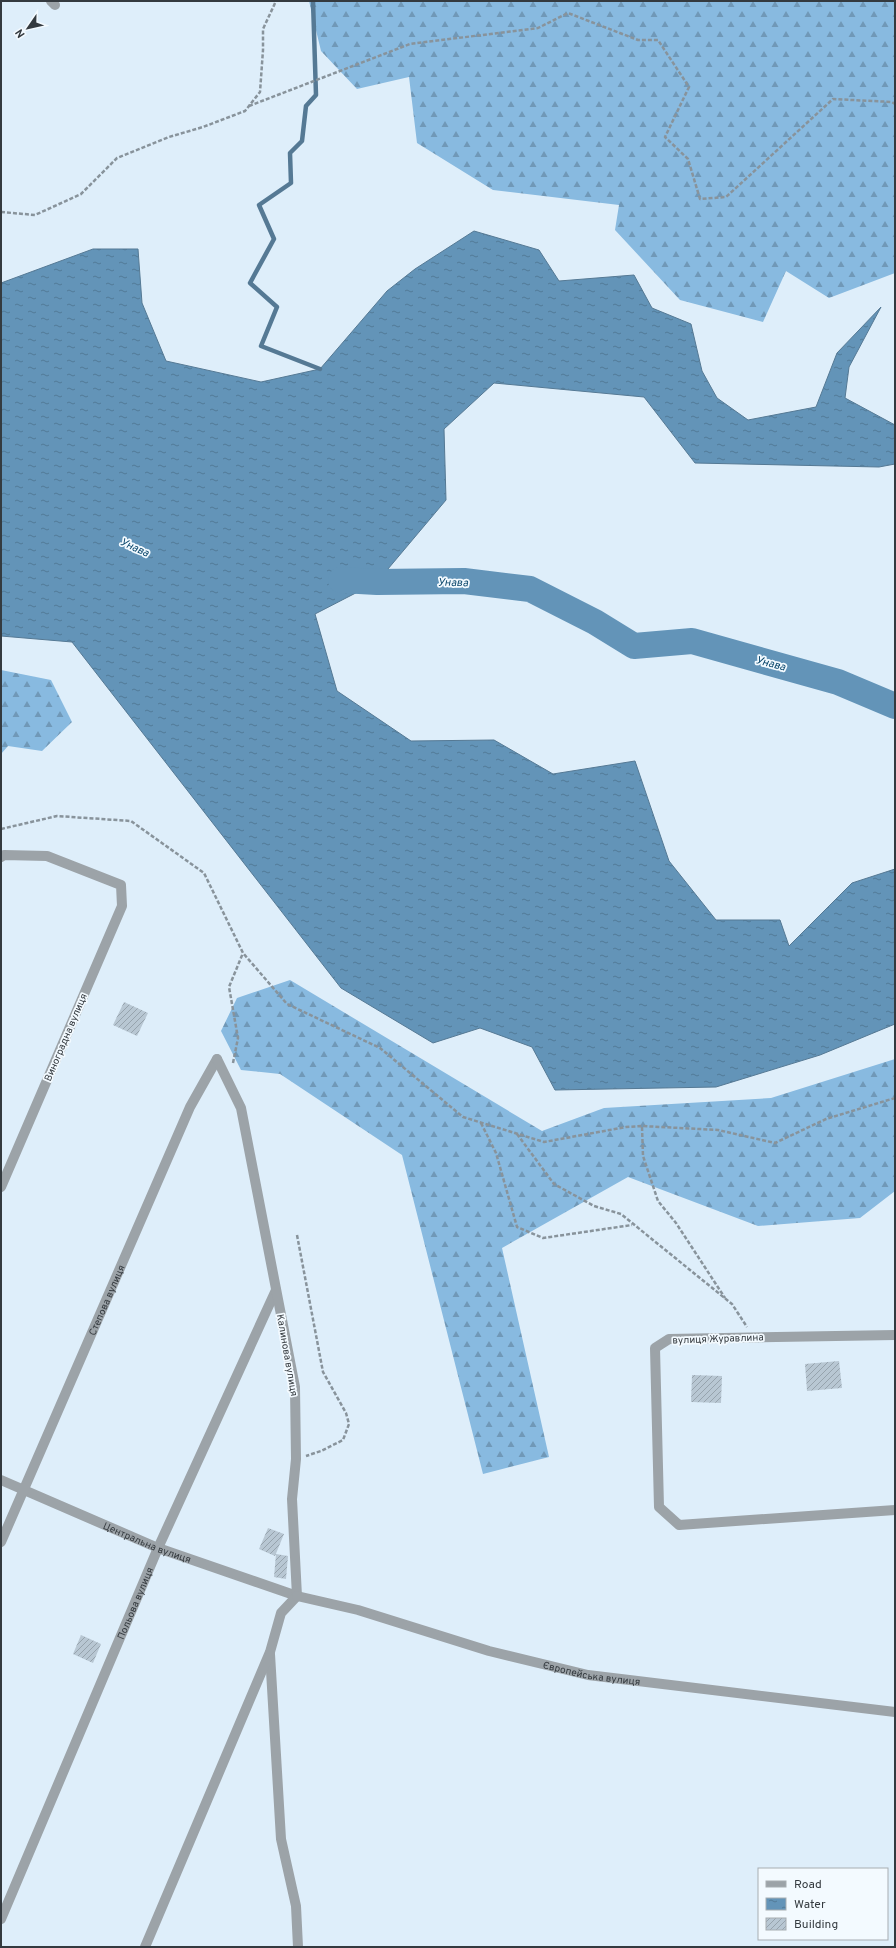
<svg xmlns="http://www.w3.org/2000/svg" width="896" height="1948" font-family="Overpass,sans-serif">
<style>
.forest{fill:url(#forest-firs)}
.water{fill:url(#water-ripples);stroke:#557994}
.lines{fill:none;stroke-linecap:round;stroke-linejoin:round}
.stream{stroke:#557994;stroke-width:4.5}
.river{stroke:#6394b8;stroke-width:26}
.building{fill:url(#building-hatch)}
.path{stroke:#88939b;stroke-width:2.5;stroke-dasharray:4 2;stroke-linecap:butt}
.minor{stroke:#9ca3a8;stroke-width:10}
.tertiary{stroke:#9ca3a8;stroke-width:10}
.labels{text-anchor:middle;stroke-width:3.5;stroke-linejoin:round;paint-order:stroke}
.street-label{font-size:10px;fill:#343a3f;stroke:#f3faff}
.water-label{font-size:11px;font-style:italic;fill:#0c486d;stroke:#f3faff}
</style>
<defs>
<pattern id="forest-firs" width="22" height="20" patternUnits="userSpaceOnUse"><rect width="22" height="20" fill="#88bae0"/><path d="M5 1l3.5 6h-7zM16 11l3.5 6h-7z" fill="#7098b7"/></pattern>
<pattern id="water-ripples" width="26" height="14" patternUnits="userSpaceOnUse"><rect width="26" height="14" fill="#6394b8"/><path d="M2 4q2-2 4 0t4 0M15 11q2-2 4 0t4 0" fill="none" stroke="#527a97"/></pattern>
<pattern id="building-hatch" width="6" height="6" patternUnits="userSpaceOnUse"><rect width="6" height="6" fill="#b8c7d3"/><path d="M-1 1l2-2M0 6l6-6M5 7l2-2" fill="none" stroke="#96a3ad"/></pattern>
</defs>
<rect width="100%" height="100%" fill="#deeefa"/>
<path class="forest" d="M309,1H895V273L829,298L786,271L763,322L680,300L615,230L619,205L493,190L417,143L409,77L357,89L321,51Z
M1,670L51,680L72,722L42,751L8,746L1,754Z
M290,980L542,1131L604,1108L771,1098L895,1059V1191L860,1218L758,1226L628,1177L502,1248L549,1457L483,1474L402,1155L280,1074L241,1070L221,1031L237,998Z"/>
<path class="water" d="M474,231L539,250L559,281L634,275L652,308L691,324L702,371L717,398L748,420L816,407L837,353L881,307L849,367L845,398L895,425V464L879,467L695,463L644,397L494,383L444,429L446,500L377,582L315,614L337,691L411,741L494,740L553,774L635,761L669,861L716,920H780L789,946L852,883L895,869V1024L820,1055L716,1087L555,1090L532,1047L480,1028L433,1043L341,988L72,642L1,636V283L93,249H138L142,303L166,361L261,382L320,369L387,291L415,269Z"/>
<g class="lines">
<path class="stream" d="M313,1L316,95L306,106L302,141L290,153L291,183L259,205L274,239L250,283L277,307L261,346L320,369"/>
<path class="river" d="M341,580L377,582L464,581L530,589L595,622L634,646L692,641L838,682L895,706"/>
</g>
<path class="building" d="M124,1002L148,1013L137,1036L113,1025Z
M839,1361L842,1388L807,1391L805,1364Z
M692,1375L722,1376L721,1403L691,1402Z
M268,1528L284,1534L275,1556L259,1549Z
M276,1554L288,1556L286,1579L274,1577Z
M81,1635L101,1644L93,1663L73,1654Z"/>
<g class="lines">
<path class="path" d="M249,106L410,44L538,28L568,13L638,40H658L689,87L665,137L688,159L700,199L726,197L833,99L892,102L895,104
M1,212L35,215L81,194L117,158L169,137L203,127L245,111L260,92L263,50V29L276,1
M1,829L57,816L131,821L204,873L243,953L287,1004L380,1048L463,1117L544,1142L626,1127L642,1126L718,1130L775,1143L826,1119L895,1098
M233,1063L238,1038L229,987L243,953
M481,1123L496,1153L517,1227L543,1238L632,1225
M642,1127L643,1156L658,1201L676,1223L725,1298
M517,1134L554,1184L594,1206L621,1214L732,1304L747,1327
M297,1235L323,1372L346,1413L349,1424L343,1440L321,1451L306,1456"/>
<g class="minor">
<path d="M51,1L55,5"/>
<path d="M1,857L4,855L47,856L121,885L122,906L1,1187"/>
<path d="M895,1335L669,1339L655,1348L659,1507L679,1525L895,1510"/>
<path id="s1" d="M1,1480L158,1548L297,1596"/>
<path id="s2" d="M1,1542L190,1107L217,1059"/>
<path d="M270,1654L281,1839L296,1906L298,1947"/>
<path id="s3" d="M1,1919L158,1548L276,1290"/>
<path d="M145,1947L270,1652L281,1613L297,1596L292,1499L296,1459L295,1387L241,1108L217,1059"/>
</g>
<path class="tertiary" id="s4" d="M297,1596L358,1610L489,1651L588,1675L895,1712"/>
</g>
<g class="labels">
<g class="street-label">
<text transform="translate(65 1037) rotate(-67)" y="4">Виноградна вулиця</text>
<text dy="4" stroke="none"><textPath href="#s2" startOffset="264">Степова вулиця</textPath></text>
<text transform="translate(718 1338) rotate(-2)" y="4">вулиця Журавлина</text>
<text transform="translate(288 1355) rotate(80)" y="4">Калинова вулиця</text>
<text dy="4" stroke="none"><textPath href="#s1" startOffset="159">Центральна вулиця</textPath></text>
<text dy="4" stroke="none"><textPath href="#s3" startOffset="343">Польова вулиця</textPath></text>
<text dy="4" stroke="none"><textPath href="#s4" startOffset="305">Європейська вулиця</textPath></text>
</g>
<g class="water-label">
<text transform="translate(135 547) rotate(25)" y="4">Унава</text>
<text transform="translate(453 582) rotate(1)" y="4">Унава</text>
<text transform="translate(771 663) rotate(15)" y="4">Унава</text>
</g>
</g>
<rect width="896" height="1948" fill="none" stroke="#343a3f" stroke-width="4"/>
<rect x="758" y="1868" width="130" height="72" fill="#f3faff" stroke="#a7adb2"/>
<rect x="766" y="1881" width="20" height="6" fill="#9ca3a8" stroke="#a7adb2"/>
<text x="794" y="1888" font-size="12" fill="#343a3f">Road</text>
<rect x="766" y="1898" width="20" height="12" fill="url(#water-ripples)" stroke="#a7adb2"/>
<text x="794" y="1908" font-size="12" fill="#343a3f">Water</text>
<rect x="766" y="1918" width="20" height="12" fill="url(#building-hatch)" stroke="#a7adb2"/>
<text x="794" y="1928" font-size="12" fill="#343a3f">Building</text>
<g transform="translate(28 28) rotate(236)" stroke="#f3faff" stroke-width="3" paint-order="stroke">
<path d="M0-3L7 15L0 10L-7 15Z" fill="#343a3f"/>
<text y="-6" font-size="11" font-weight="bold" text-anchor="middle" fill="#343a3f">N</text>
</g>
</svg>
